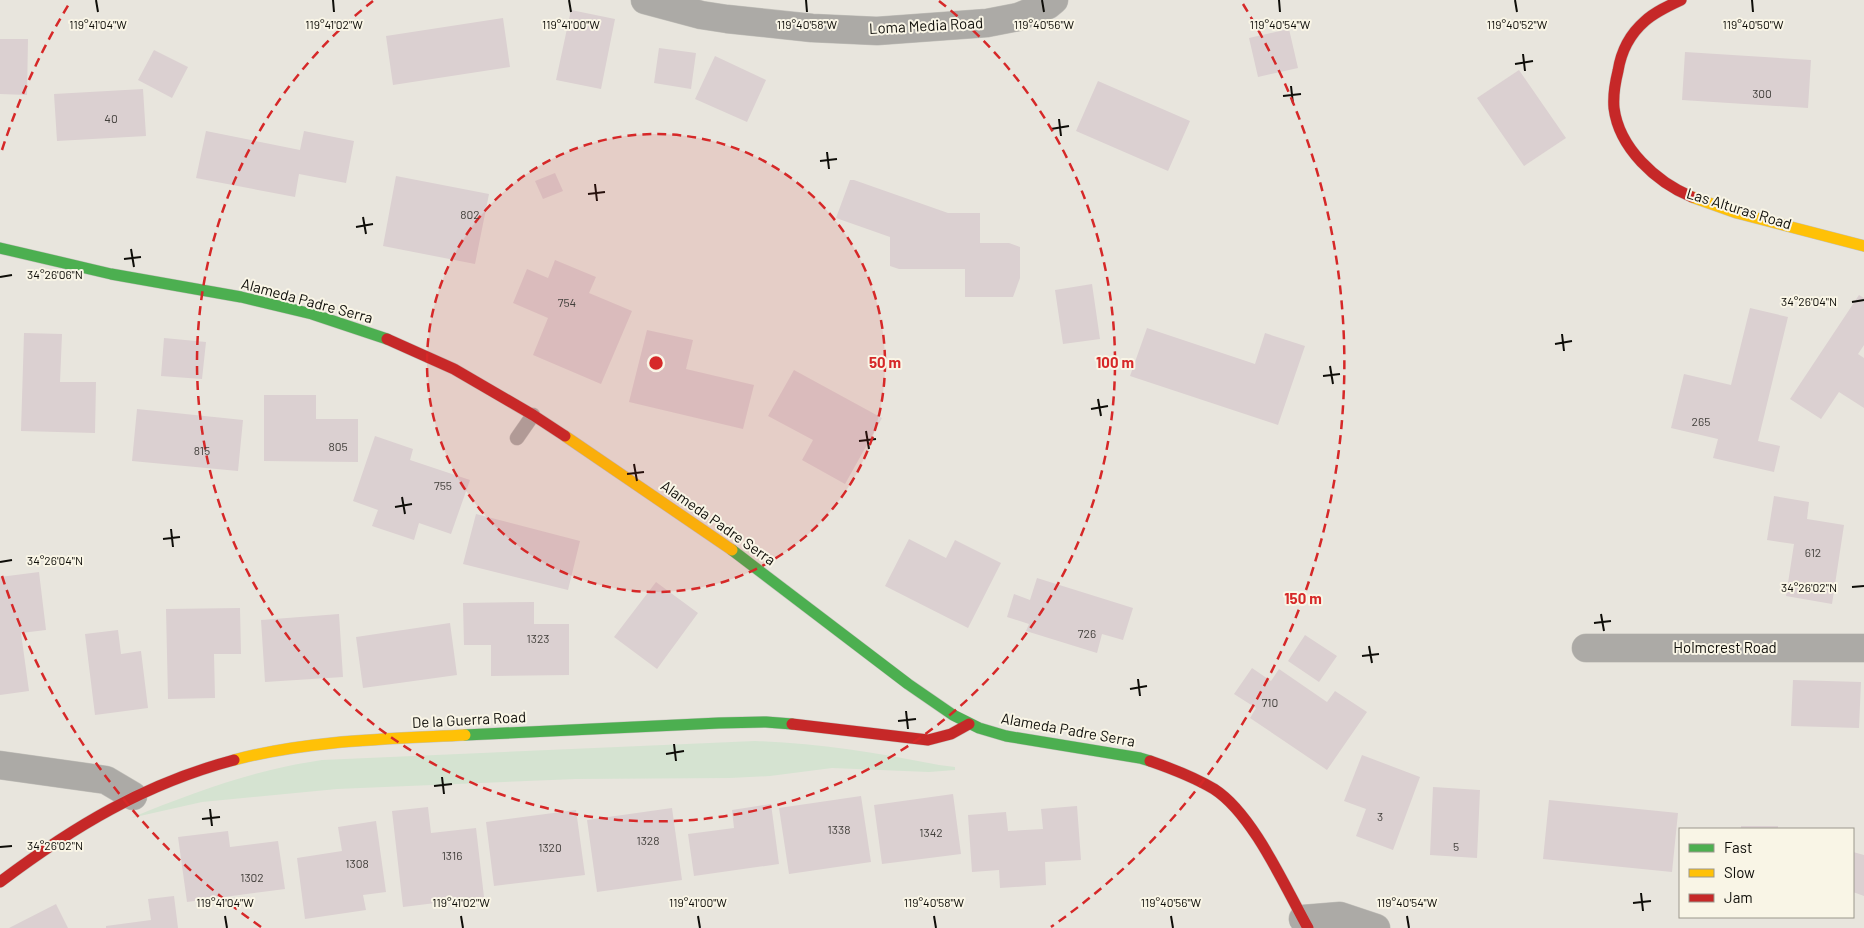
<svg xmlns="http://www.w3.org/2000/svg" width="1864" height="928" font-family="Barlow,sans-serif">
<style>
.green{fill:#d5e3d1}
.building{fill:#dbd0d1}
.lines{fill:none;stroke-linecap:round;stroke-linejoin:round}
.lane-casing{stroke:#c4c2bc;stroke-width:15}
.street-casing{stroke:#c4c2bc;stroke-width:29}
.fast-casing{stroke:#c4c2bc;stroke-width:12}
.slow-casing{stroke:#c4c2bc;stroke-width:12}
.jam-casing{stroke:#c4c2bc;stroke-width:12}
.lane{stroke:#acaaa6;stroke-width:14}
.street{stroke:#acaaa6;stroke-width:28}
.fast{stroke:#4caf50;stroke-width:11}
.slow{stroke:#ffc107;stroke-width:11}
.jam{stroke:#c62828;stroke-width:11}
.ticks{fill:none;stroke:#0e0d08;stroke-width:2}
.ring{fill:none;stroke:#d62828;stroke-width:2.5;stroke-dasharray:9 6}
.labels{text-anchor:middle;stroke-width:4;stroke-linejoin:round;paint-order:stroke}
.number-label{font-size:12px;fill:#423f3b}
.street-label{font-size:15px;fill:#0e0d08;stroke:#f9f5e6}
.ticks-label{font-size:12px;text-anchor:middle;fill:#0e0d08;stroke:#f9f5e6;stroke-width:4;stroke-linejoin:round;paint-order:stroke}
.centre{fill:#d62828;stroke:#f9f5e6;stroke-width:2.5}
.ring-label{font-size:15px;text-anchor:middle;font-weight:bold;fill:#d62828;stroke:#f9f5e6;stroke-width:4;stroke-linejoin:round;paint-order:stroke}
</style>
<rect width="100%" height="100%" fill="#e8e5dd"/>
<path class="green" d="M755,741C817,743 878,753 939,765L955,767V770L929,772L832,768L770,776L730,778L576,779L337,789L202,802L131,818C194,792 254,770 322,760Z"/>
<path class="building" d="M571,10L615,19L601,89L556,80Z
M503,18L510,67L393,85L386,36Z
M1289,29L1298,68L1258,77L1249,38Z
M0,39H28L27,95L0,94Z
M659,48L696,53L691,89L654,83Z
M154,50L188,67L172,98L138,80Z
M1685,52L1811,60L1808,108L1682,100Z
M715,56L766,80L747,122L695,99Z
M1519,70L1566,138L1524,166L1477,98Z
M1098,81L1190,121L1168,171L1076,131Z
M143,89L146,136L57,141L54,94Z
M206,131L300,150L304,131L354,141L346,183L299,174L295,197L196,178Z
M555,173L563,191L543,199L535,181Z
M396,176L489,194L475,264L383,246Z
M850,180H854L948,213H980V243H1009L1020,247V278L1013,297H965V269H899L890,266V237L836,218Z
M555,260L596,277L589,293L632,311L601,384L533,355L548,318L513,303L527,269L548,278Z
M1092,284L1100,339L1063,344L1055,290Z
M1859,295L1864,298V345L1858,354L1864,358V408L1839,392L1821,419L1790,399Z
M1750,308L1788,317L1758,441L1780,446L1774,472L1713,458L1718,439L1671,428L1684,374L1731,385Z
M1147,328L1255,364L1265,333L1305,346L1278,425L1130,376Z
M647,330L693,340L686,369L754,385L743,429L629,402Z
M24,333L62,334L60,382H96L95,433L21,431Z
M164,338L206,342L202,379L161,376Z
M794,370L882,418L845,484L802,460L813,440L768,416Z
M264,395H316V419H358V462L264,461Z
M137,409L243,420L238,471L132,461Z
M375,436L413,449L410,460L470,480L451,534L419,523L414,540L372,526L378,510L353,501Z
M1774,496L1809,502L1807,519L1844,525L1832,604L1786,596L1794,544L1767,540Z
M476,514L580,541L568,590L463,564Z
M909,539L946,558L955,540L1001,563L968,628L885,586Z
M39,572L46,630L21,633L29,691L0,695V577Z
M1037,578L1133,608L1123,640L1102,634L1097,653L1026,631L1029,624L1007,617L1014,594L1030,600Z
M656,582L698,613L657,669L614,637Z
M534,602V624H569V675L491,676V645H464L463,603Z
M240,608L241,654H214L215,698L168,699L166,609Z
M339,614L343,677L265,682L261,620Z
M450,623L457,675L363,688L356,637Z
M118,630L121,654L141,651L148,708L95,715L85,634Z
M1305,635L1337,656L1319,682L1288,661Z
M1252,668L1271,681L1279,669L1327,702L1335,691L1367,712L1327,770L1250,718L1256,708L1234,694Z
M1793,680L1861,682L1859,728L1791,726Z
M1362,755L1420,777L1393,850L1356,836L1366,809L1344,801Z
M1433,787L1480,790L1477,858L1430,855Z
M953,794L961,854L882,864L874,805Z
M861,796L871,862L789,874L779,808Z
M1549,800L1678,813L1672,872L1543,859Z
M771,804L779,864L694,876L688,834L734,828L732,810Z
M1077,806L1081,860L1045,862L1046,885L1000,888L999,870L972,872L968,815L1006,812L1008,831L1043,829L1041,809Z
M428,807L431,833L476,828L484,897L403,907L392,811Z
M672,808L682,880L597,892L587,820Z
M576,810L585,875L494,886L486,822Z
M376,821L386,892L363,895L366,910L305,919L297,858L342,851L338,827Z
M1741,826H1778V829H1741Z
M228,831L230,847L278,841L285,889L187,902L178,837Z
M1853,852L1864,855V896L1853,892Z
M174,896L178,928H106V926L151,920L148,899Z
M56,904L68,928H9Z"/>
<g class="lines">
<g class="lane-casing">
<path id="lane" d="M517,438L533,415"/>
</g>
<g class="street-casing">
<path id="street" d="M645,0L701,15L727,19L812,28L877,31L987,23L1018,17L1048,5L1054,0
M1586,648H1864
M0,765L106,780L133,796
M1303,919L1340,916L1376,928"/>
</g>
<g class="fast-casing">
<path id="fast" d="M0,248L111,274L241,297L312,314L387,339
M732,550L908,684L953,715L979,728L1006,736L1140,758L1150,761
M465,735L719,723L766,722L792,724"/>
</g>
<g class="slow-casing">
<path id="slow" d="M1692,197L1737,213L1864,246
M565,436L732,550
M234,760C309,740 387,739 465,735"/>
</g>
<g class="jam-casing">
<path id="jam" d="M1681,0C1668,6 1655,12 1645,21C1630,34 1621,52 1618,71C1615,83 1613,96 1614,108C1619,148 1656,182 1692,197
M387,339L454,369L533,415L565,436
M792,724L928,740L951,734L969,724
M1150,761C1173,769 1194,777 1214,789C1253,814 1285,887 1308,928
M0,882C73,827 144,784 234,760"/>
</g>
<use href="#lane" class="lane"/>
<use href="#street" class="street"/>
<use href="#fast" class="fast"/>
<use href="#slow" class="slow"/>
<use href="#jam" class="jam"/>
</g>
<path class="ticks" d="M96,0L98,12M333,0L334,12M569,0L571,12M806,0L807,12M1042,0L1044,12M1279,0L1280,12M1515,0L1517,12M1752,0L1753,12M1523,54L1525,71M1515,64L1533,61M1291,86L1293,104M1283,96L1301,94M1059,119L1061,136M1051,129L1069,126M827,152L829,169M820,161L837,159M595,184L597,201M588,194L605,192M363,217L366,234M356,227L373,224M131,249L134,267M124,259L141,257M0,277L12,275M1852,302L1864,300M1562,334L1564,351M1555,344L1572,341M1330,366L1333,384M1323,376L1340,374M1098,399L1101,416M1091,409L1108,406M866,431L869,449M859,441L876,439M634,464L637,481M627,474L644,472M402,497L405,514M395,507L412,504M171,529L173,547M163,539L180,537M0,562L12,560M1852,587L1864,586M1601,614L1604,631M1594,623L1611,621M1369,646L1372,663M1362,656L1379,654M1138,679L1140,696M1130,689L1147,686M906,711L908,729M898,721L916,719M674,744L676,761M666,754L684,751M442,777L444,794M434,786L452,784M210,809L212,826M202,819L220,817M0,847L12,846M1641,893L1643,911M1633,903L1651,901M225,916L227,928M461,916L463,928M698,916L700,928M934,916L936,928M1171,916L1173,928M1407,916L1409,928"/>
<circle cx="656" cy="363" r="229" fill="#d62828" fill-opacity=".12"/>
<g class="ring">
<circle cx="656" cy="363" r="229"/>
<path d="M939 1A459 459 0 1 1 373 1"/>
<path d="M261 927A688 688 0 0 1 2 576M2 150A688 688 0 0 1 69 4M1243 4A688 688 0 0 1 1051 927"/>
</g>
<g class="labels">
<g class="number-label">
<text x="1762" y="98">300</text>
<text x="111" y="123">40</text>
<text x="470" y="219">802</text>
<text x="567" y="307">754</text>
<text x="1701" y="426">265</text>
<text x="338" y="451">805</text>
<text x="202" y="455">815</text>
<text x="443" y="490">755</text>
<text x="1813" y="557">612</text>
<text x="1087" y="638">726</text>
<text x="538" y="643">1323</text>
<text x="1270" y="707">710</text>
<text x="1380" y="821">3</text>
<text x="839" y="834">1338</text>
<text x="931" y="837">1342</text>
<text x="648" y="845">1328</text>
<text x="1456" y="851">5</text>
<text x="550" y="852">1320</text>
<text x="452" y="860">1316</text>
<text x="357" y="868">1308</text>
<text x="252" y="882">1302</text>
</g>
<g class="street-label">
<text transform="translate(926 26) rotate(-3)" y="5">Loma Media Road</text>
<text transform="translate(1739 209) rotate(17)" y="5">Las Alturas Road</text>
<text transform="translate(307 301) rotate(15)" y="5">Alameda Padre Serra</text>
<text transform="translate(718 523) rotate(35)" y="5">Alameda Padre Serra</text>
<text x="1725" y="653">Holmcrest Road</text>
<text transform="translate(469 720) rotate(-3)" y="5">De la Guerra Road</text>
<text transform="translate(1068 730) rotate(10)" y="5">Alameda Padre Serra</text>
</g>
</g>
<g class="ticks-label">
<text x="98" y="29">119°41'04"W</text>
<text x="334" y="29">119°41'02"W</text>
<text x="571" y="29">119°41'00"W</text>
<text x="807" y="29">119°40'58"W</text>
<text x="1044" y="29">119°40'56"W</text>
<text x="1280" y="29">119°40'54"W</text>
<text x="1517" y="29">119°40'52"W</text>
<text x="1753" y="29">119°40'50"W</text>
<text x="55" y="279">34°26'06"N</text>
<text x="1809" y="306">34°26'04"N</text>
<text x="55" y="565">34°26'04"N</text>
<text x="1809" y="592">34°26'02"N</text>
<text x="55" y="850">34°26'02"N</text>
<text x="225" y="907">119°41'04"W</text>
<text x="461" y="907">119°41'02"W</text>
<text x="698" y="907">119°41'00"W</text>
<text x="934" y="907">119°40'58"W</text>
<text x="1171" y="907">119°40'56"W</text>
<text x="1407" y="907">119°40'54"W</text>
</g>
<circle cx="656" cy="363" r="8" class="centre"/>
<g class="ring-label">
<text x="885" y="368">50 m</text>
<text x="1115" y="368">100 m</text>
<text x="1303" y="604">150 m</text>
</g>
<rect x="1679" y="828" width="175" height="90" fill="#f9f5e6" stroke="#9b988d"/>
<rect x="1689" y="844" width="25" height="8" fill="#4caf50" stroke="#9b988d"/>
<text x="1724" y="853" font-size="15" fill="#0e0d08">Fast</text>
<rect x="1689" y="869" width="25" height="8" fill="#ffc107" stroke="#9b988d"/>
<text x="1724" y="878" font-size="15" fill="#0e0d08">Slow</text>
<rect x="1689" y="894" width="25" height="8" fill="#c62828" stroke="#9b988d"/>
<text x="1724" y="903" font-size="15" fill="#0e0d08">Jam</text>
</svg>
